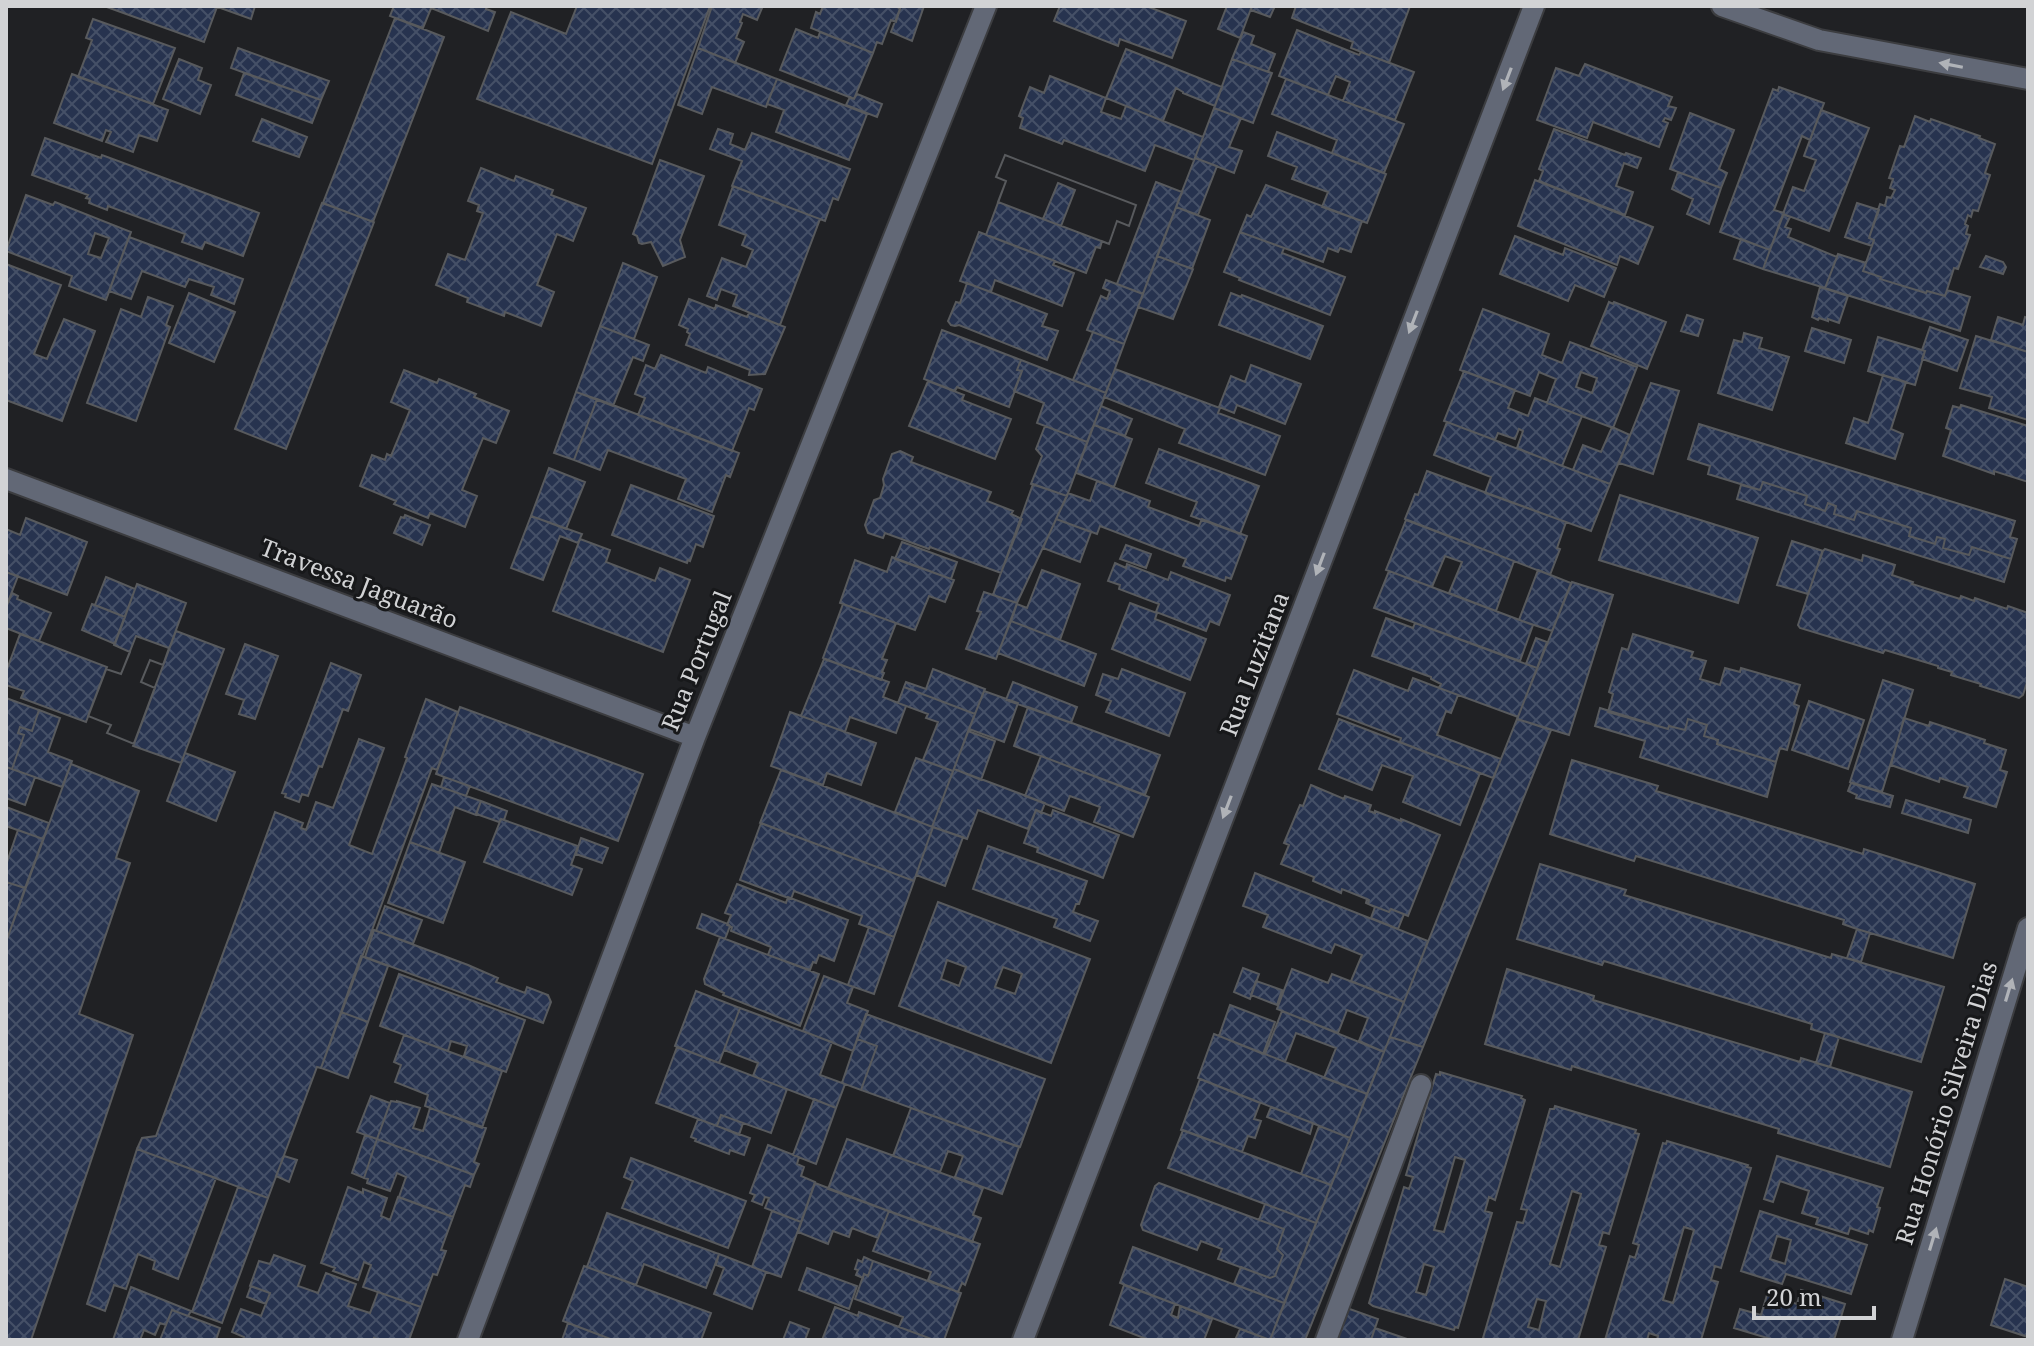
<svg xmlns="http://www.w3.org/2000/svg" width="2034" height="1346" font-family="'Noto Serif',serif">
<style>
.building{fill:url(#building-cross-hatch);stroke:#585a5d;stroke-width:2;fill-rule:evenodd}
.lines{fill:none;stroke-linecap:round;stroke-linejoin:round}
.minor-casing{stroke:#3c3d40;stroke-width:24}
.minor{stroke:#626876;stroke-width:20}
.oneway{fill:#b0b3b8}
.labels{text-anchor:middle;stroke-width:6;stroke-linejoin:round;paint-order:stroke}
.street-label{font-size:24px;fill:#d2d3d5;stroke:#17181a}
</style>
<defs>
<pattern id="building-cross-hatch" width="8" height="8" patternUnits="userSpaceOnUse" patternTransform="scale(2)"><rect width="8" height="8" fill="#27334f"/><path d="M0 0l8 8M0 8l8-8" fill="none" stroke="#455067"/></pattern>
</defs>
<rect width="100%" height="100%" fill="#202124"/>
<path class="building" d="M104,6H215L217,7L204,42Z
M215,6H255L251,19Z
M394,6H432L423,28L390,16Z
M432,6H487L486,9L495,12L488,31L431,8Z
M577,6H710L652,164L477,99L511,12L566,34Z
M712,6H757L762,8L757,20L743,14L740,22L742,23L736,38L744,42L735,63L698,48Z
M823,6H896L900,9L896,22L891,20L882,44L877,42L873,53L811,28L816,12L820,14Z
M901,6H924L912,41L891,32Z
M1060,6H1146L1186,21L1172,58L1120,39L1118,46L1054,21Z
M1227,6H1252L1240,38L1218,29Z
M1252,6H1275L1270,17L1251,10Z
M1296,6H1410L1389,63L1351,48L1353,42L1292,18Z
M395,18L444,37L373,222L323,203Z
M93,19L175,48L153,104L78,77L92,40L86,38Z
M796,29L818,38L820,32L873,53L854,99L780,70Z
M1297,30L1359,55L1361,52L1414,72L1395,120L1343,101L1350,82L1336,76L1328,95L1279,76Z
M1243,32L1254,36L1251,44L1275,54L1268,72L1232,59Z
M238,48L329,81L321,100L231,68Z
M698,48L777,79L766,107L712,87L702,114L678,105Z
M1126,49L1222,87L1215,106L1183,93V92L1176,88L1163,121L1106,98Z
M179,59L202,68L198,80L211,85L200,114L163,99Z
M1232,59L1272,73L1253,123L1214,108Z
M1585,64L1672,97L1668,106L1676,108L1671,120L1665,118L1663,121L1668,123L1659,147L1593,122L1587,138L1537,120L1556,68L1579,76Z
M244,73L321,100L312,123L236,95Z
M72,74L168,110L157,141L139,135L133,152L106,142L111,132L106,130L102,141L54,123Z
M1050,76L1106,98L1101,112L1121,119L1126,106L1203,137L1194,160L1155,145L1145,171L1064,140L1062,144L1020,128L1023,118L1019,116L1030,87L1044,93Z
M777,79L867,114L849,160L776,132L784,110L767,104Z
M1286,79L1404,124L1384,173L1332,153L1337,140L1272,114Z
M1779,87L1824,103L1810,140L1802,136L1774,210L1784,213L1770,250L1720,232L1773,89L1778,91Z
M857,94L882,104L877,117L846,105L850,97L854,99Z
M1214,108L1241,118L1229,147L1242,151L1234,173L1195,158Z
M1821,110L1869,128L1829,231L1783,214L1793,187L1804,191L1816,160L1804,156Z
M1690,113L1734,130L1719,169L1727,173L1721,188L1670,169Z
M1915,116L1930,122L1931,119L1980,136L1979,138L1995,144L1985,173L1990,175L1978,211L1973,210L1971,217L1968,215L1965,224L1968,226L1966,234L1970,235L1958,269L1954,268L1945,296L1927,291L1926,293L1880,279L1881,277L1863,271L1874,240L1869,238L1880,204L1885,206L1887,197L1891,198L1895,190L1890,188L1893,179L1889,178L1900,146L1904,147Z
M262,119L307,137L299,157L253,141Z
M718,129L733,134L730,144L745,150L752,133L850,169L838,200L833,198L825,221L732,186L742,161L710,149Z
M1554,129L1625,155L1626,153L1641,158L1637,168L1624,163L1616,186L1633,192L1625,215L1539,181L1543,171L1539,169Z
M1277,132L1386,174L1367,223L1322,207L1328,192L1292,179L1297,167L1268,156Z
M45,138L101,158L102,155L259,213L243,256L205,242L202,249L182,242L185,234L108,206L107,210L89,203L90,199L86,198L88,195L32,175Z
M1005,155L1136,205L1129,226L1117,221L1109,244L998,202L1006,181L996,177Z
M1005,155L1136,205L1129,226L1117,221L1109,244L1102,241L1100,248L1096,247L1086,273L986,235L1006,181L996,177Z
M1195,158L1217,166L1198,215L1176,207Z
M660,160L704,176L680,240L685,257L663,266L651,242L642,244L639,243L637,236L633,234Z
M481,168L514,181L516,176L553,190L551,195L586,208L573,241L557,234L537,285L554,292L541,326L505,312L504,316L467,302L468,298L436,285L448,254L465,260L483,213L477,211L479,205L468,201Z
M1678,172L1721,188L1709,224L1687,214L1693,199L1672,189Z
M1535,180L1653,227L1638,264L1620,256L1617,265L1518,226Z
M1156,182L1182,192L1143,294L1117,284Z
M1058,183L1075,190L1061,226L1043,219Z
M1266,185L1362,221L1351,252L1340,248L1338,252L1328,248L1323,262L1240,232L1247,215L1251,217Z
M733,186L820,219L780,325L733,306L737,295L721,289L717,300L707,296L722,258L746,267L753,250L742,245L746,235L719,225Z
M26,195L53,205L55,202L131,232L106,300L69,286L72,276L6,251ZM95,233L109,238L101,258L88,254Z
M322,203L374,222L286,449L235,429Z
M1857,203L1879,210L1869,238L1874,240L1872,246L1845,237Z
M1176,207L1210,220L1192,269L1157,256Z
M1783,214L1790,217L1785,227L1791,229L1788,237L1837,257L1825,288L1763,269Z
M979,232L1055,261L1053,265L1074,273L1062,306L995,280L991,292L960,281Z
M1240,232L1284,248L1282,253L1345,277L1330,315L1239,280L1240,278L1224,272Z
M1515,236L1563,255L1565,248L1616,268L1604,297L1575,285L1568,301L1500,274Z
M129,237L243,279L234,304L211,295L214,287L189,279L185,287L142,271L131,299L109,291Z
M1741,239L1770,250L1763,269L1734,259Z
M1838,254L1866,263L1863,271L1881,277L1880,279L1926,293L1927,291L1945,296L1947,290L1970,297L1960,331L1825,288Z
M1157,256L1193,269L1173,319L1138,307Z
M1986,256L2003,262L2006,267L2003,274L1980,267Z
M623,263L657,277L634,339L600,326Z
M6,264L61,285L34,354L47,359L64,319L95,331L62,421L6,400Z
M1106,280L1143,294L1124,344L1087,330L1101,296L1107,299L1110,291L1103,288Z
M967,283L1047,314L1042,326L1058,331L1047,360L959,325L955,326L951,325L948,321L956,302L960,303Z
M1820,287L1848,296L1839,323L1828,319V321L1819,318L1818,320L1812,317Z
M189,293L235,312L214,362L169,343Z
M1231,293L1241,297L1242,295L1323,326L1310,359L1219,325Z
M148,297L173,306L166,325L170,327L136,421L87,403L121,309L141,317Z
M689,299L715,309L716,305L747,317L749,313L785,327L765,374L749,375L750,370L686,345L690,334L687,332L688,329L679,325Z
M1609,302L1613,304L1614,302L1666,322L1647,369L1591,346Z
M1483,309L1549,334L1542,355L1562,363L1570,342L1637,367L1613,428L1547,403L1556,379L1539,372L1530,396L1460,370ZM1581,372L1597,378L1592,393L1576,387Z
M1687,315L1703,320L1698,336L1681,331Z
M1998,317L2023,325L2025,317L2028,318V352L1991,340Z
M600,326L649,345L643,361L633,357L613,406L576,392Z
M1930,327L1968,340L1957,371L1922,359L1925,351L1922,350Z
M1812,328L1851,340L1844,363L1805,351Z
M942,330L1021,360L1017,370L1022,371L1009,407L957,387L955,391L924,379Z
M1093,332L1124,344L1106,393L1073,380Z
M1744,333L1762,338L1759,348L1789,357L1772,410L1718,393L1734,340L1742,342Z
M1976,336L2028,352V420L1989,408L1992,397L1960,388Z
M1878,337L1925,351L1915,385L1868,371Z
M661,355L706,373L708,367L762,389L754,410L749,408L732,451L638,415L645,398L635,394L646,365L655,369Z
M1021,360L1106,393L1087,442L1037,423L1044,403L1014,391L1022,371L1017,370Z
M1251,365L1301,384L1285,424L1237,405L1234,413L1219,407L1231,376L1245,382Z
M1115,369L1220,408L1218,413L1280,436L1265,475L1179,443L1185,429L1104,397Z
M404,370L437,383L439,379L476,394L474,397L509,411L496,443L483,438L462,490L477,496L465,527L430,513L428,518L394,504L396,501L360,486L372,455L385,460L387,454L391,456L410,410L391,402Z
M1464,371L1515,390L1508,408L1528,416L1535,398L1582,416L1562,466L1517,448L1523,431L1519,429L1515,439L1498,433L1495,440L1444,421Z
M1883,375L1906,382L1891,429L1903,434L1895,459L1846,443L1854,418L1868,423Z
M928,381L964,395L962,400L1011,419L995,459L909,426Z
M1651,383L1679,391L1653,474L1619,463Z
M576,392L597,399L574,460L554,453Z
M597,399L739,453L730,477L726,475L712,512L678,499L686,479L608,450L600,470L574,460Z
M1961,405L2028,426V482L1994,471V474L1943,456L1951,430L1946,428L1953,406L1960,408Z
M1101,406L1132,419L1125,436L1094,425Z
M1447,422L1610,484L1591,531L1485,493L1491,477L1434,455Z
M1699,424L2015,521L2010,537L2017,539L2011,559L1972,547L1969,555L1943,548L1945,539L1937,537L1935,544L1909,536L1911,528L1857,511L1854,520L1834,514L1836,506L1828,503L1825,511L1805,504L1807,496L1763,482L1760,490L1708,474L1710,466L1688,459Z
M1094,425L1132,439L1114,487L1076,473Z
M1045,426L1087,442L1067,496L1031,484L1042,456L1036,449Z
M1612,427L1630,435L1610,484L1573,470L1583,445L1601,452Z
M1159,449L1259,486L1240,534L1191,516L1197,502L1146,483Z
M900,451L913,457L911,462L991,492L987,501L1013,511L1011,514L1022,519L1001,573L930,547L929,549L885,533L883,538L868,533L865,525L874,500L880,498L884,485L883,479L892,454Z
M549,468L585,482L566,529L531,516Z
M1427,471L1566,522L1557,548L1560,549L1550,575L1405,519L1415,494L1418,495Z
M1097,481L1150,501L1148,507L1199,526L1202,519L1247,536L1231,579L1226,577L1225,581L1183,566L1186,559L1100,526L1097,534L1056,519L1068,493L1090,501Z
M1763,482L1807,496L1805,504L1825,511L1828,503L1836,506L1834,514L1854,520L1857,511L1911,528L1909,536L1935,544L1937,537L1945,539L1943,548L1969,555L1972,547L2011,559L2004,582L1737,499L1741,485L1760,490Z
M1033,484L1067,496L1017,603L993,595Z
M631,485L714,516L703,547L696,544L690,561L688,560L687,563L612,535Z
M1620,495L1758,538L1738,603L1599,560Z
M405,515L430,525L422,545L394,533L401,517L404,518Z
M531,516L582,534L578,543L560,536L543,580L511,568Z
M26,518L87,542L67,595L6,572V529L20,535Z
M1056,519L1091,532L1080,562L1043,548Z
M1406,520L1514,561L1496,611L1449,593L1462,562L1445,556L1432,587L1386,570Z
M580,539L610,550L606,562L655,581L660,568L690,580L663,652L553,611Z
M1792,541L1823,551L1808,594L1777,585Z
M902,542L957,562L951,579L895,559Z
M1126,545L1151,554L1146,568L1120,559Z
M1825,549L1862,561L1863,555L1895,565L1892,575L1913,582L1912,584L1960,599L1961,596L1974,601L1975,598L2007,609L2008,606L2028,613V679L2023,695L2019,698L1980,686L1981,684L1951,675L1952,672L1938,668V666L1885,650L1883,653L1800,628L1798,625L1822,552Z
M892,557L954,580L945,602L929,596L915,630L840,603L855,560L887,572Z
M1115,563L1126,568L1127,564L1168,580L1171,572L1230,595L1219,625L1210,621L1206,631L1156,612L1159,604L1119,589L1120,585L1108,581Z
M1042,570L1080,584L1060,640L1011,621L1017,604L1027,608Z
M1538,570L1571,583L1552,631L1519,620Z
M1389,571L1533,625L1520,661L1374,608Z
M6,572L18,576L6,607Z
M106,577L135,589L125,617L95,605Z
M1572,582L1613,595L1569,735L1517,719Z
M137,584L186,603L163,665L150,660L141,682L155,688L134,744L107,733L111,725L88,716L106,669L121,674L130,652L114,645Z
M984,592L1017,603L996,659L966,649L981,612L977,611Z
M12,593L18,596L17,599L51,613L39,641L6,628L7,605Z
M1130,603L1157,613L1155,619L1206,639L1190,680L1112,649Z
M92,604L125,617L115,644L82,630Z
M843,604L896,623L882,659L887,660L882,672L884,673L881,680L823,658Z
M1386,618L1413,628L1415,623L1537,668L1518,717L1439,688L1441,684L1431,679V677L1372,656Z
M1011,621L1096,654L1084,686L998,653Z
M176,631L224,649L181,763L133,746Z
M20,634L107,667L86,722L21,698L24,691L6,685V672Z
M1633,634L1693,652L1691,657L1706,661L1700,679L1720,685L1725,668L1740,672L1741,668L1800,685L1794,704L1799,706L1787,750L1780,748L1776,762L1717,744L1718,740L1704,736L1707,725L1688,719L1685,730L1669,726L1668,729L1608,712L1613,694L1609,692L1622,648L1628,650Z
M136,636L169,648L163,665L150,660L141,682L155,688L134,744L107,733L111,725L88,716L106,669L121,674Z
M1536,638L1547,642L1537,668L1526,664Z
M245,644L278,656L255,719L239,714L244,700L226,694Z
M824,659L889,682L883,697L906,706L896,733L850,717L845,732L801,716Z
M331,663L361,675L348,711L343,709L322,767L319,766L308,796L302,794L299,802L285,797L286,794L282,793Z
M933,669L985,689L975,714L904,687L906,682L926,689Z
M1122,669L1185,693L1169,736L1106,712L1111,701L1096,695L1103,674L1118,679Z
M1354,670L1408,691L1413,678L1458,695L1451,713L1446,711L1437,735L1501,759L1493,778L1400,742L1401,738L1337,714Z
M1883,680L1913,690L1882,792L1850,782Z
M1013,682L1077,707L1071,723L1006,700Z
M904,687L975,714L953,771L923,760L938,722L926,718L928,714L898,703Z
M984,691L1018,703L1004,742L969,729Z
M6,698L39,710L32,731L20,727L18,733L24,735L12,769L6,767Z
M426,699L458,712L437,770L432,768L321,1068L317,1067L268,1198L137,1149L142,1138L156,1136L275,812L303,823L301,828L306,830L316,802L333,808L359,739L384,748L349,845L372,854L407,758L405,757Z
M1809,701L1864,720L1848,769L1792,750Z
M460,707L643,774L618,841L436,774Z
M1028,707L1160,755L1145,795L1014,746Z
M1600,708L1668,729L1669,726L1685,730L1688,719L1707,725L1704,736L1718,740L1717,744L1776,762L1767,797L1640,757L1645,741L1595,726Z
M39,710L60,718L48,752L72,761L62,787L12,769L24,735L18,733L20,727L32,731Z
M790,712L876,743L861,785L827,773L823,785L771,766Z
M1904,718L1929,726L1930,722L1985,740L1984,743L2006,750L2000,770L2007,772L1996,807L1964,797L1968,787L1940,778L1939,782L1891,765Z
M1339,719L1480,773L1460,825L1403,802L1413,776L1382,765L1372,790L1319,769Z
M1517,719L1551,730L1423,1047L1390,1037Z
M968,731L995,741L981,780L954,769Z
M185,753L235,772L216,821L167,801Z
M1041,756L1149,797L1133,837L1094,822L1100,807L1070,796L1064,811L1025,796Z
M916,758L953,771L932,827L895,812Z
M1572,760L1658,786L1656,791L1863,854L1864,849L1975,884L1953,958L1857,929L1843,924L1844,920L1636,856L1634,861L1550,834Z
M71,764L139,791L116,858L130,863L79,1014L133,1035L31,1340H6V942Z
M6,767L35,777L25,805L6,798Z
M954,769L1045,803L1041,813L1036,810L1028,829L978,810L967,839L932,827Z
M781,770L933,827L914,881L760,823Z
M444,777L470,786L466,796L441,787Z
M1851,783L1893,796L1890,807L1856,798L1857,795L1848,791Z
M432,784L481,801L476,815L455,807L439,853L410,842Z
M1311,785L1344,799L1345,796L1371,805L1369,811L1375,813V811L1401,821V819L1440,835L1408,916L1391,909L1389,912L1368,904L1369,900L1367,899L1342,889L1341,893L1313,881L1314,877L1281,864L1289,845L1284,843L1300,805L1303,806Z
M1906,800L1971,820L1968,833L1902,813Z
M481,801L507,811L504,820L501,819L499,822L476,814Z
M6,807L49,823L43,839L6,826Z
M1036,810L1051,816L1053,810L1119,835L1103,878L1037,852L1038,848L1024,843Z
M501,819L578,846L571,865L582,869L572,895L484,862Z
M761,823L914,881L894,937L859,924L862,916L794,891L791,899L740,880Z
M933,827L963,837L945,886L916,875Z
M18,830L43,839L25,888L6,882V865Z
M581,838L608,848L602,863L576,854Z
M410,842L465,862L443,923L388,903Z
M988,846L1087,881L1079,904H1076L1073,912L1098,921L1090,941L1054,927L1057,919L973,889Z
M1540,864L1626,890L1624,895L1831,958L1832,954L1944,987L1921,1062L1811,1029L1812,1024L1604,961L1602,965L1517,939Z
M1255,873L1428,941L1404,1002L1351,981L1362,955L1335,944L1331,953L1263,927L1268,915L1243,906Z
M6,882L25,888L6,942Z
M737,884L786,903L788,897L848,920L834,961L819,955L816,963L813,962L810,970L768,955L771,947L731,931L732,927L727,925L731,915L725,913Z
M1367,899L1369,900L1368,904L1389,912L1391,909L1404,914L1398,929L1371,918L1375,907L1366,903Z
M938,902L1090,959L1051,1063L899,1006ZM947,960L966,967L959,986L941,979ZM1003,967L1022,974L1015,994L995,987Z
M385,906L422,920L413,944L376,931Z
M702,914L728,924L730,926L725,939L697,928Z
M869,927L894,937L874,994L848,985Z
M1857,929L1870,933L1861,962L1847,958Z
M374,930L468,965L498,978L496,982L525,993L527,987L548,995L551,1002L543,1023L365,957Z
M720,937L819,974L800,1026L723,995L724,993L705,984L704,979Z
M361,956L388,966L368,1022L341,1012Z
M1243,968L1259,974L1250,999L1234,992Z
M1292,969L1328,983L1332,974L1404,1002L1384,1052L1359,1041L1368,1018L1347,1010L1338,1033L1277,1009Z
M1507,969L1594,996L1593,1000L1800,1062L1801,1058L1912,1092L1890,1167L1778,1133L1779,1129L1572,1066L1571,1070L1485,1044Z
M399,974L525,1020L506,1072L464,1056L467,1046L451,1041L448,1051L380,1026Z
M824,976L853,987L847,1003L868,1011L853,1051L803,1031Z
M1256,981L1282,990L1277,1005L1251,995Z
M696,991L740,1008L719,1063L675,1046Z
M1230,1005L1275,1022L1263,1054L1219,1036Z
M740,1008L832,1042L820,1075L845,1084L836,1108L753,1076L758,1063L724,1050Z
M1282,1011L1384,1052L1367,1094L1324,1078L1336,1048L1296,1033L1285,1062L1265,1054Z
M341,1012L368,1022L348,1078L321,1068Z
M866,1014L1045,1079L1020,1147L861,1090L877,1046L857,1039Z
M1825,1033L1839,1037L1830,1067L1816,1063Z
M1214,1034L1367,1094L1350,1138L1198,1078Z
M404,1035L502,1071L482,1128L425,1106L428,1095L395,1082L401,1065L394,1062Z
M1390,1037L1423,1047L1305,1340H1270Z
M857,1039L877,1046L861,1090L842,1083Z
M677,1047L787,1089L771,1133L721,1115L717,1126L656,1103Z
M1440,1072L1522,1096L1521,1098L1525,1100L1495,1200L1489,1197L1485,1211L1492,1213L1458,1328L1455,1327L1454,1330L1373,1306L1369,1303L1404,1187L1409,1189L1413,1177L1406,1175L1436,1074L1440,1075ZM1455,1157L1465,1160L1444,1232L1434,1230ZM1424,1264L1434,1267L1426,1295L1416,1292Z
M1200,1079L1260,1103L1254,1119L1261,1121L1255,1138L1248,1136L1242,1152L1181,1130Z
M371,1096L390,1103L377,1139L357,1132Z
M814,1099L836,1108L816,1164L793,1155Z
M391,1101L397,1102V1101L420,1108L413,1128L423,1131L430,1108L486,1128L474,1162L479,1164L474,1175L377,1139Z
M1555,1106L1636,1130L1635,1133L1639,1134L1609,1234L1603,1232L1599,1245L1606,1247L1578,1340H1487L1483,1338L1517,1222L1523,1223L1527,1210L1521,1209L1550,1109H1554ZM1572,1191L1581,1194L1560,1267L1550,1264ZM1537,1299L1546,1301L1539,1330L1528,1327Z
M1271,1107L1313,1123L1310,1134L1267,1117Z
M911,1108L1019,1147L1002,1194L955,1177L963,1156L948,1151L940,1172L893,1156Z
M721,1115L743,1123L739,1135L717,1126Z
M698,1119L750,1138L744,1155L730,1150L729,1154L695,1141L696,1139L691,1137Z
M1319,1126L1350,1138L1331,1185L1301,1174Z
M1183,1130L1331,1185L1316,1223L1168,1168Z
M365,1135L377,1139L364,1178L352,1173Z
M377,1139L474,1175L470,1187L465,1185L453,1217L399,1197L406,1177L397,1173L390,1191L367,1183L368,1179L364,1178Z
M847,1139L983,1188L973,1215L981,1218L972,1242L828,1189Z
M1667,1141L1748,1165L1747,1167L1751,1168L1721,1268L1715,1266L1711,1280L1718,1282L1701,1340H1657L1658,1336L1649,1333L1647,1340H1605L1630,1256L1635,1258L1639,1245L1633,1243L1663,1143L1666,1144ZM1684,1227L1694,1230L1673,1303L1663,1300Z
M768,1145L799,1157L797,1164L804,1167L801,1176L815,1182L801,1222L765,1208L769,1198L765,1197L762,1205L752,1201L755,1195L750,1193Z
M137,1149L216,1178L178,1279L153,1269L155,1261L138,1254L126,1289L114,1285L105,1311L87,1304Z
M284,1156L297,1160L289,1182L276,1176Z
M1777,1156L1883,1188L1877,1207L1880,1208L1873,1232L1869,1230L1868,1234L1850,1228L1848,1234L1816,1224L1818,1218L1802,1213L1809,1191L1780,1181L1773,1202L1764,1199Z
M631,1158L746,1201L728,1248L622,1208L633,1181L624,1177Z
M815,1183L889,1211L878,1238L852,1228L849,1237L833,1231L828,1244L798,1232Z
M1159,1183L1284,1229L1277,1249L1283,1255L1275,1276L1270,1278L1218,1259L1222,1249L1201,1241L1197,1250L1143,1230L1141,1225L1155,1186Z
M238,1187L268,1198L222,1323L192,1312Z
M348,1187L363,1193V1189L387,1198L381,1216L390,1220L398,1197L453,1217L441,1250L446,1251L437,1275L433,1274L421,1307L363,1287L371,1265L364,1262L358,1280L333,1271L335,1268L321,1263Z
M1265,1204L1316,1223L1284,1303L1234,1284L1241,1267L1270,1278L1275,1276L1283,1255L1277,1249L1284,1229L1259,1220Z
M772,1211L801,1222L781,1277L752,1267Z
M889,1211L980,1244L965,1285L962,1283L958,1292L928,1280L931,1272L873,1251Z
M1760,1211L1867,1245L1851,1294L1786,1274L1782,1284L1741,1271ZM1777,1236L1791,1240L1785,1264L1770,1259Z
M607,1213L719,1254L706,1288L644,1264L636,1285L587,1267Z
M1133,1247L1284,1303L1270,1340L1120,1283Z
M719,1254L766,1272L752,1309L714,1294L724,1268L716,1265Z
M274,1255L305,1266L298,1286L318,1293L326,1273L356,1284L348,1306L370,1313L378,1292L421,1307L409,1340H380L374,1338V1340H243L244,1337L232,1332L241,1309L261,1316L270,1293L250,1286L259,1261L270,1264Z
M864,1257L873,1261L868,1276L864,1274L863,1278L856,1275L858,1270L855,1269L858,1260L862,1262Z
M873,1261L961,1293L944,1340H934L899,1327L903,1317L855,1299L864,1274L868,1276Z
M584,1266L711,1313L701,1340H613L563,1321Z
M807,1268L857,1286L849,1309L799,1290Z
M2005,1279L2028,1287V1337L1991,1325Z
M1124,1285L1175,1304L1171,1315L1178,1318L1180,1306L1212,1319L1204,1340H1149L1110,1325Z
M251,1286L270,1293L266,1304L247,1297Z
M131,1287L191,1311L188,1316L172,1310L166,1325L160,1323L155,1335L144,1330L140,1340H113Z
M1801,1290L1845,1304L1834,1340H1774L1734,1328L1740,1309L1761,1315L1767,1295L1797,1304Z
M835,1307L858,1316L859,1312L934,1340H822Z
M1344,1307L1378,1319L1371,1340H1332Z
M172,1310L220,1328L216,1340H160Z
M790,1322L809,1329L805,1340H783Z
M568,1323L613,1340H562Z
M1375,1328L1410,1340H1371Z
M1240,1329L1270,1340H1235Z"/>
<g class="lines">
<g class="minor-casing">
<path id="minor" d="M1722,6L1819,40L2028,79
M6,479L695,737
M468,1340L695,737L986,6
M1023,1340L1534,6
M1326,1340L1421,1085
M1902,1340L2028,928"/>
</g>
<use href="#minor" class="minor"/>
</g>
<defs><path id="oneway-solid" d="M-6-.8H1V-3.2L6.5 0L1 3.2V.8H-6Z" transform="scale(2)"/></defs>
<g class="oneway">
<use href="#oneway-solid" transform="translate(1951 65) rotate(-169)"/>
<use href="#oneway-solid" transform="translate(1507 79) rotate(111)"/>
<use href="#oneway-solid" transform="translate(1413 322) rotate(111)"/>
<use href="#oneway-solid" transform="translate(1320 564) rotate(111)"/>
<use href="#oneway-solid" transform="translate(1227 807) rotate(111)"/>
<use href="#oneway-solid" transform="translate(2009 990) rotate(-73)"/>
<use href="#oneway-solid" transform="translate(1933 1239) rotate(-73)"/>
</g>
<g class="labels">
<g class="street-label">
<text transform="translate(359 584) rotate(21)" y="8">Travessa Jaguarão</text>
<text transform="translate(697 661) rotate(-68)" y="8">Rua Portugal</text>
<text transform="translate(1255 664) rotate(-69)" y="8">Rua Luzitana</text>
<text transform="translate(1947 1103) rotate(-73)" y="8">Rua Honório Silveira Dias</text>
</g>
</g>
<rect width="2034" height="1346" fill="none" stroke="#d2d3d5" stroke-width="16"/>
<path d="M1754 1306v12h120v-12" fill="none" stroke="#d2d3d5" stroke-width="4"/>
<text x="1766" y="1306" font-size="24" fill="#d2d3d5" stroke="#17181a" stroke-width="6" paint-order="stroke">20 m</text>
</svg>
